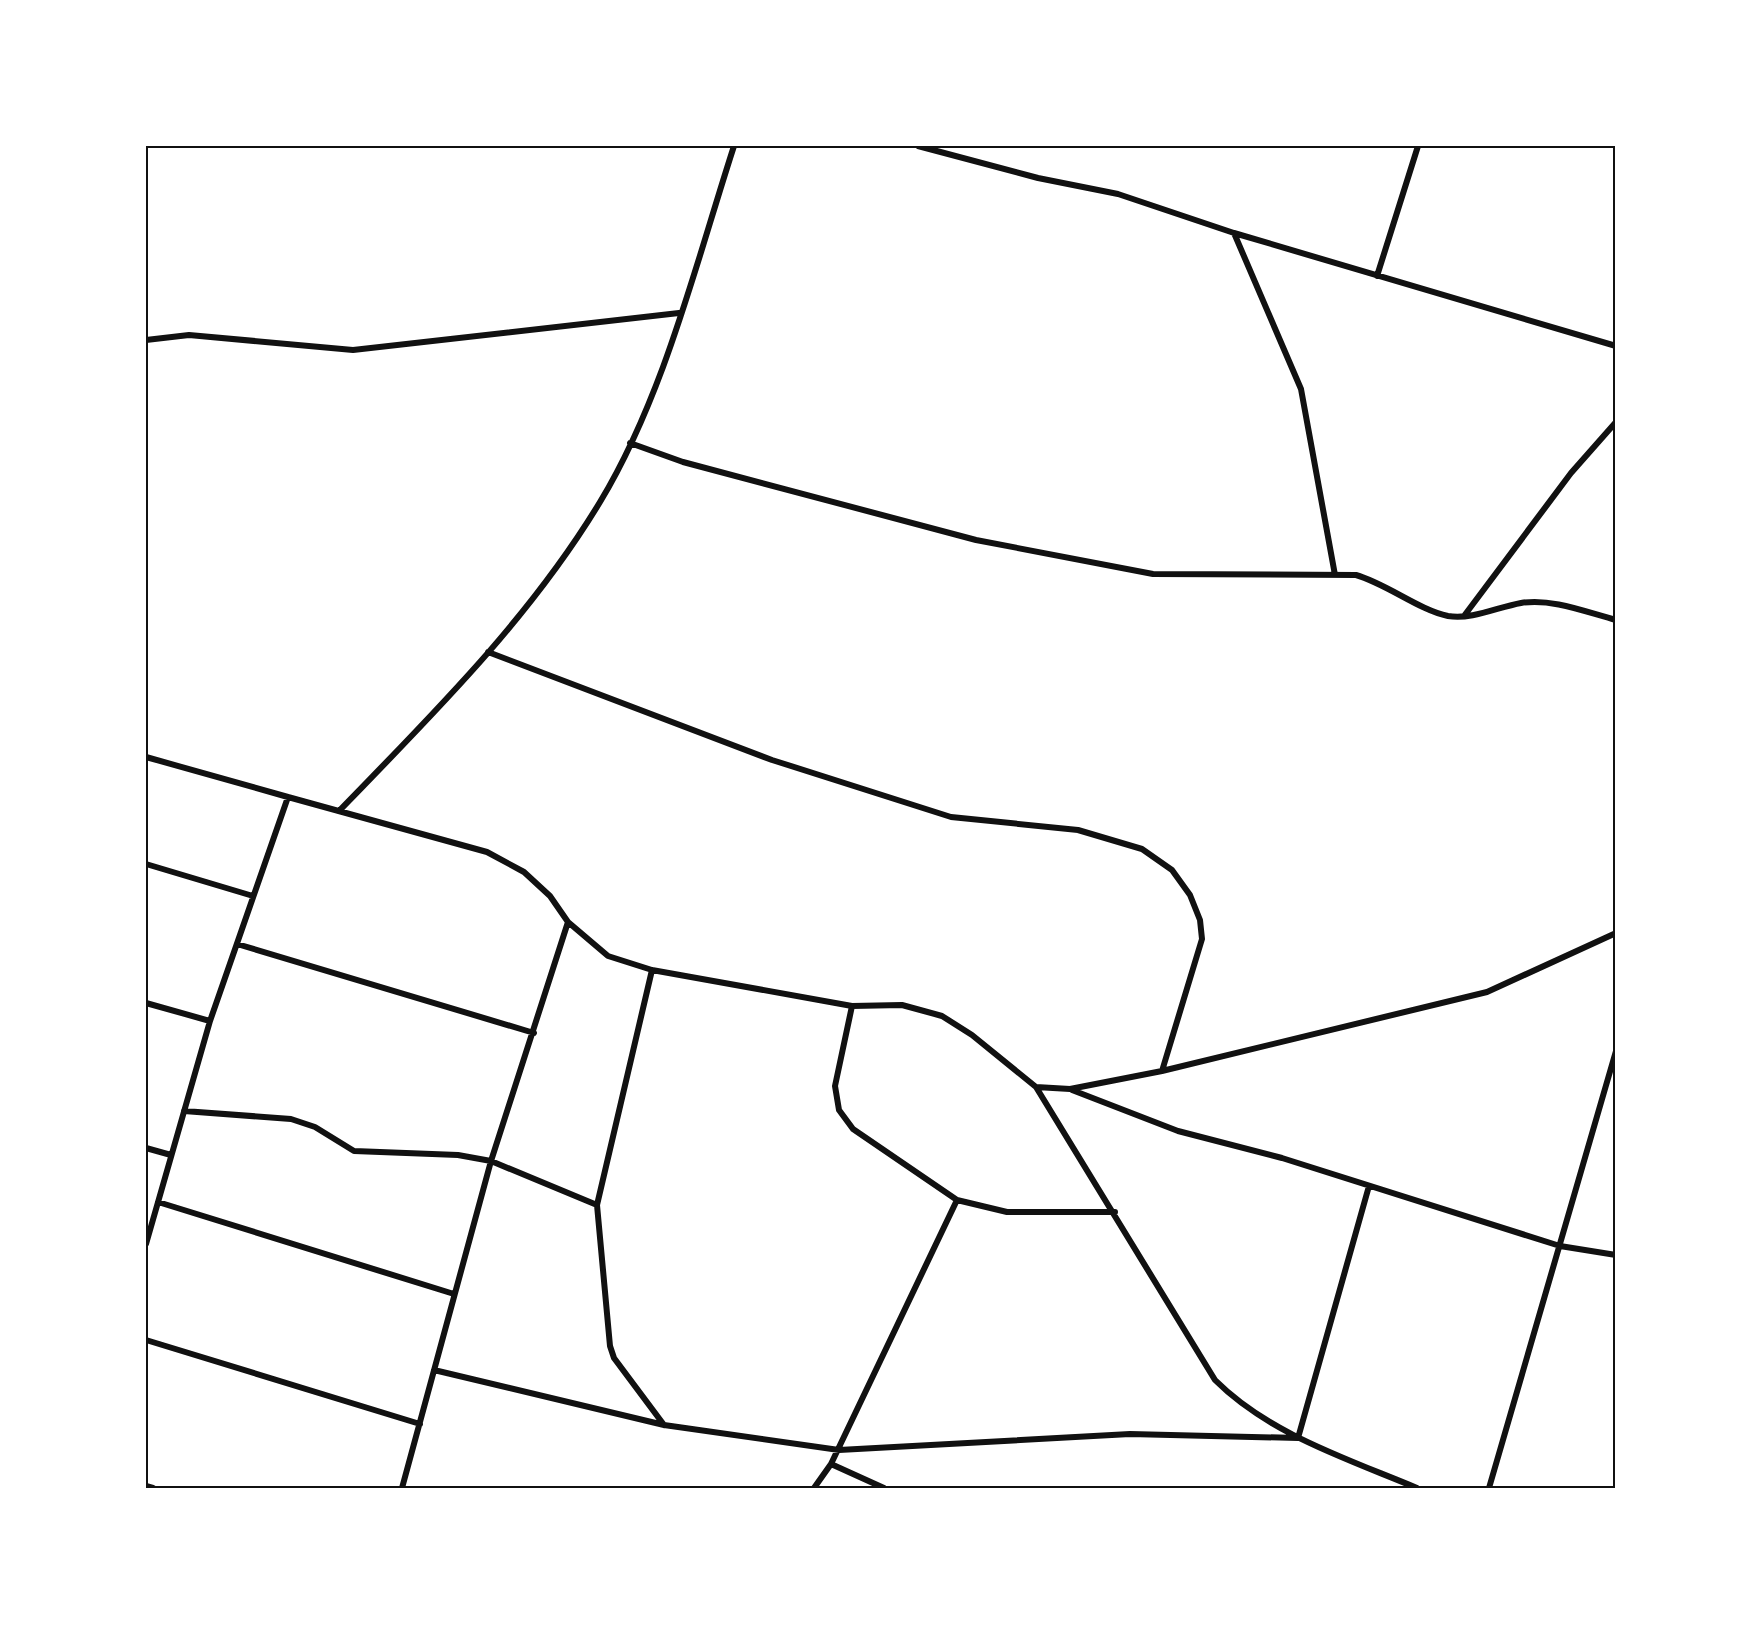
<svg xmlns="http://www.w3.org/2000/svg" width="1761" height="1634" font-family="Montserrat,sans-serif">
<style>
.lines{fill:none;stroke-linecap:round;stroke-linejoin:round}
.minor{stroke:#111;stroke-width:6}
.neatline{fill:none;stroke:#111;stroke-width:2}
</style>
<rect width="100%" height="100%" fill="#fff"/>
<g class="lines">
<path class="minor" d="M918,146L1038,178L1118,194L1234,233L1616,346
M1234,233L1301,389L1335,575
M1377,276L1418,146
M146,340L189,335L353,350L679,313
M630,443L683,462L976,540L1153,574L1356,575C1387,584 1419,610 1448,616C1472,620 1498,607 1521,603C1552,598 1586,612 1616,620
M1464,616L1571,473L1616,422
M488,652L772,760L951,817L1078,830L1142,849L1172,870L1190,895L1200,920L1202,939L1162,1071
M146,757L288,797L210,1021L146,1244
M288,797L487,852L524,872L550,896L568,922L491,1161L402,1488
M339,811C433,714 530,618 600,502C664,396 696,263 734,146
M146,864L253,896
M568,922L608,956L652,970L852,1006L902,1005L942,1016L972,1035L1036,1087L1070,1089L1162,1071L1487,992L1616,933
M237,944L534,1033
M652,970L597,1205L610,1346L614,1358L664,1425
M146,1003L210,1021
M852,1006L835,1086L839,1110L853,1129L957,1200L1007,1212H1115
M1036,1087L1215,1380C1269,1434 1348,1459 1417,1488
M1072,1090L1178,1131L1282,1158L1560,1246L1616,1255
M184,1111L291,1119L315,1127L354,1151L458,1155L491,1161L597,1205
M146,1148L171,1155
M158,1202L454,1294
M146,1340L420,1424
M434,1370L664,1425L839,1450L1130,1434L1298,1438L1369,1186
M146,1486L153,1488
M814,1488L831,1464
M884,1488L831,1464L957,1200
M1489,1488L1616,1051"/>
</g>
<rect width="1761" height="1634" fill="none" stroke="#ffffff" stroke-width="294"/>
<rect x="147" y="147" width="1467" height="1340" class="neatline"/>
</svg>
